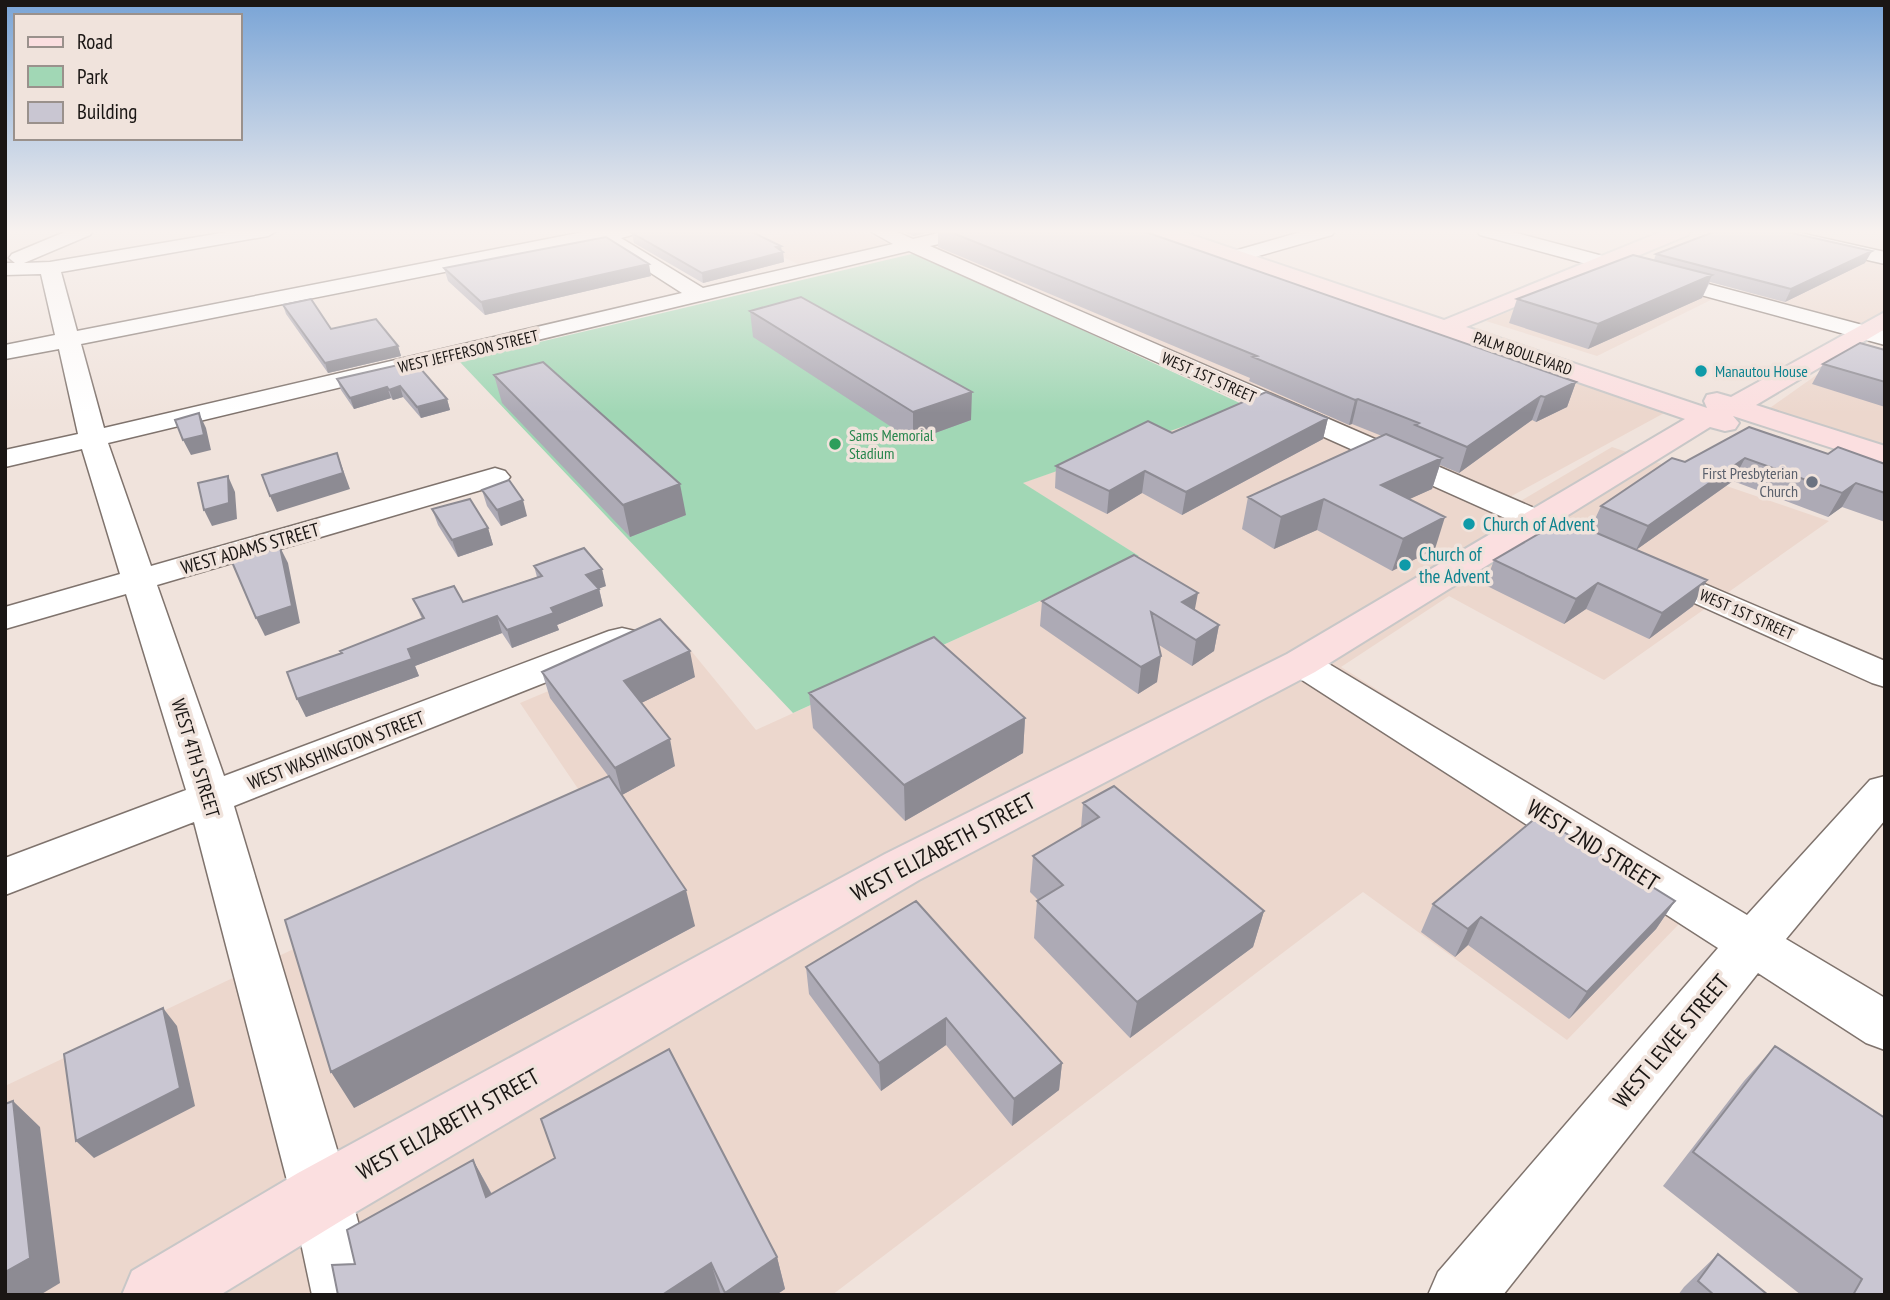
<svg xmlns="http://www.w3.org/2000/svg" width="1890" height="1300" font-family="'PT Sans Narrow',sans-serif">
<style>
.built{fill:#ecd7cd}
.green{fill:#a1d7b5}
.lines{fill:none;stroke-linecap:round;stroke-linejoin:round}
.minor-casing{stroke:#7f736d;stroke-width:3}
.major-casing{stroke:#c8c7c7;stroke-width:4}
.minor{fill:#fff;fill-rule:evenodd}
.major{fill:#fbdfe0;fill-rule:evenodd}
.wall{fill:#adaab5}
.shaded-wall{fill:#8d8b93}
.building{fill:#c9c6d2;stroke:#8d8b93;stroke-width:2}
.culture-dot{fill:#0f9aa8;stroke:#f0e3dc;stroke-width:2.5}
.leisure-dot{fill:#2e9e5b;stroke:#f0e3dc;stroke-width:2.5}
.worship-dot{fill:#6b7280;stroke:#f0e3dc;stroke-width:2.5}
.labels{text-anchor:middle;stroke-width:7;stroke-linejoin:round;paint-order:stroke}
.far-street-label{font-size:16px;fill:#1a1614;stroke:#f0e3dc}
.far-culture-label{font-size:16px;fill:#0d838f;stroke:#f0e3dc;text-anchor:start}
.far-leisure-label{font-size:16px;fill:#27864d;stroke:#f0e3dc;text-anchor:start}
.far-worship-label{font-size:16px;fill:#5b616d;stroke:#f0e3dc;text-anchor:end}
.culture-label{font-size:19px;fill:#0d838f;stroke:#f0e3dc;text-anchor:start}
.street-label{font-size:19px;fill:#1a1614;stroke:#f0e3dc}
.near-street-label{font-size:23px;fill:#1a1614;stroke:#f0e3dc}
</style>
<rect width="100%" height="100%" fill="#f0e3dc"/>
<path class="built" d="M803,231H861L890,244L800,265L753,243Z
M1005,231H1143L1666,412L1506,499L933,248Z
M1827,249L1885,262V333L1736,295Z
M1610,269L1717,297L1597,356L1486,321Z
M1839,359L1885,372V447L1767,410Z
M1244,405L1502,512L1612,447L1829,521L1604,680L1449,596L1341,667L1706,896L1567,1040L1363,892L832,1295H5V1086L591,808L520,703L679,636L756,730L1139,556L1022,483Z"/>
<path class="green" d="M916,253L1244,405L1023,483L1139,556L793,713L459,361Z"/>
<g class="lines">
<g class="minor-casing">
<path id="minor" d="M67,231H93L90,235L24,263L50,262L233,231H277L268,236L61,272L77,331L588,231H635L632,235L621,238L703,288L893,244L870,231H895L913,239L947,231H981L978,235L930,246L1578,527L1583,534L1578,541L1567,543L1556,541L909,251L108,443L151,566L495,468L505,471L510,477L505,483L157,585L224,776L609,631L622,628L635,631L640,639L635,647L234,806L351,1196L378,1295H312L291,1196L194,822L5,895V858L186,790L126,594L5,629V607L120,574L82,449L5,467V450L78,434L59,349L5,359V345L55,335L41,274L5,275V263H15L9,258L12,254ZM601,241L682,293L104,428L81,344Z
M1304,231H1335L1332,235L1234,263L1224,257L1227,253Z
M1477,231H1509L1885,331V345L1480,235Z
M1755,231H1791L1885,252V264L1758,235Z
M1655,563L1885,661V687L1872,683L1643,580L1638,573L1643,566Z
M1301,651L1314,655L1747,915L1870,780L1885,776V820L1786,939L1885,998V1050L1866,1043L1758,973L1503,1295H1428L1438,1272L1718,948L1288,671L1282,663L1288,655Z"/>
</g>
<g class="major-casing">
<path id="major" d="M1151,231H1180L1444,320L1663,231H1690L1688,235L1466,327L1707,408L1704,401L1707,395L1717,393L1731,397L1885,312V329L1756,405L1885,446V465L1733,416L1739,423L1735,429L1725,431L1710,427L1315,672L919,880L344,1219L220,1295H122L132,1271L298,1173L885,854L1287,654L1685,419L1153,235Z"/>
</g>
<use href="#minor" class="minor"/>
<use href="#major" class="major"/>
</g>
<path class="wall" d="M902,231H934L913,236Z
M938,231H1143L1576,382L1567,407L1536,422L1532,420L1459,473L1440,465L1432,489L1409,499L1435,549L1392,571L1317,530L1274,549L1242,529L1248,497L1382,436L1352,424L1349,425L1249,381L1250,378L938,247Z
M632,233L781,246V251L783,252L784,262L703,283L634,243Z
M1656,254L1865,263L1785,302L1710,282L1702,298L1588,349L1509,323L1517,299L1654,260Z
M444,268L651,276L485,315L448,281Z
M283,305L331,329L398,346L401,356L328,373L286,314Z
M750,311L971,420L913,441L753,337Z
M1885,350V407L1812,384L1823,364Z
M417,370L447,399L450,410L421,418L403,397L393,400L391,398L354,409L341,390L337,379Z
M494,375L686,515L630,537L502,403Z
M1328,418L1323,439L1182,515L1142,493L1107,514L1055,488L1056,466L1172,433Z
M1749,427L1828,454L1885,464V522L1842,507L1828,517L1733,481L1636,550L1707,580L1693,606L1649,639L1586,609L1564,624L1485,585L1494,560L1590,530L1601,506L1685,462Z
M482,490L527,516L501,526L487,506Z
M432,509L488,528L493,545L458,557L438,525Z
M534,566L606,586L599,588L603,606L557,625L559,630L512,648L502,633L415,666L419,676L306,717L297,699L341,653L422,619L413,599L463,602L537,577Z
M1042,601L1195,610L1219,625L1214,651L1192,666L1159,645L1157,682L1138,694L1040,626Z
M542,672L695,677L641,703L675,766L622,795L695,926L354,1108L609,777L550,698Z
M809,693L1025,718L1023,753L905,821L813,728Z
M1083,803L1264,911L1253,947L1130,1038L1034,938L1037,901L1038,900L1030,892L1033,856L1081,828Z
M916,901L1062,1063L1059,1090L1012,1126L946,1045L881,1091L809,994L806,967Z
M1675,901L1656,929L1569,1019L1468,945L1455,957L1421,932L1433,904Z
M1775,1046L1885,1295H1801L1663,1186L1744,1081Z
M473,1160L492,1194L777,1257L785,1289L776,1295H338L355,1264Z
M1718,1254L1768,1295H1678L1684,1287Z"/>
<path class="shaded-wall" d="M913,231H934L913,236Z
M781,246L782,252H783L784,262L703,283L702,273Z
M1872,251L1865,263L1785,302L1791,289Z
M649,264L651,276L485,315L481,302Z
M1712,275L1702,298L1588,349L1598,324Z
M398,346L401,356L328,373L325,363Z
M1576,382L1567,407L1536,422L1545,397Z
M400,386L403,397L393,400L389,390Z
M387,387L391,398L354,409L350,398Z
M972,392L971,420L913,441V412Z
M1541,396L1532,420L1459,473L1467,447Z
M447,399L450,410L421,418L417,407Z
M1358,399L1352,424L1349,425L1355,400Z
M199,413L206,428L211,450L191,455L183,440Z
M1328,418L1323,439L1182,515L1186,492Z
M337,453L350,489L277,512L270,496Z
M1442,458L1432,489L1372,516L1381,485Z
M1745,458L1733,481L1636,550L1648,526Z
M1145,471L1142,493L1107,514L1109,491Z
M228,476L235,492L237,519L212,526L204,510Z
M1856,483L1842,507L1828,517L1842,493Z
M680,484L686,515L630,537L623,505Z
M1324,499L1317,530L1274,549L1281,517Z
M523,500L527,516L501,526L497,510Z
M1445,517L1435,549L1392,571L1403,539Z
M488,528L493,545L458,557L452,540Z
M280,547L288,563L300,623L265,636L256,618Z
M602,569L606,586L590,592L586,575Z
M1707,580L1693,606L1649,639L1662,613Z
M1598,583L1586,609L1564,624L1576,599Z
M599,589L603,606L557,625L559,630L512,648L507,630L551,608Z
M1198,593L1193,619L1182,602Z
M497,616L502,633L415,666L419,676L306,717L297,699L408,649Z
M1219,625L1214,651L1192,666L1196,640Z
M690,651L695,677L631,708L624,681Z
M1161,656L1157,682L1138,694L1141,667Z
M1025,718L1023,753L905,821L904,785Z
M670,739L675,766L622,795L615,768Z
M686,890L695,926L354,1108L331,1072Z
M1675,901L1656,929L1569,1019L1587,992Z
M1264,911L1253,947L1130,1038L1137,1002Z
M1481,917L1468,945L1455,957L1468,929Z
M163,1008L177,1026L195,1106L94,1158L76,1141Z
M946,1018V1045L881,1091L879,1063Z
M1062,1063L1059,1090L1012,1126L1014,1099Z
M13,1101L40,1127L60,1283L40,1295H5Z
M473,1160L492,1195L486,1197Z
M777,1257L785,1289L776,1295H725V1293Z
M711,1263L721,1295H662Z"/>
<path class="building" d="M642,231H750L781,246L776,247L783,252L702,273L632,233Z
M948,231H1143L1576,382L1545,397L1541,396L1467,447L1415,425L1419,423L1358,399L1355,400L1253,357L1257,356Z
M1716,231H1783L1872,251L1791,289L1656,254Z
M606,237L649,264L481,302L444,268Z
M1633,255L1712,275L1598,324L1517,299Z
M801,297L972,392L913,412L750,311Z
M311,299L331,329L376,319L398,346L325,363L283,305Z
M1860,343L1885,350V382L1823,364Z
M411,362L417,370L421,369L447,399L417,407L400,386L389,390L387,387L350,398L337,379Z
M543,362L680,484L623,505L494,375Z
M1266,392L1328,418L1186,492L1145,471L1109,491L1056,466L1148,421L1172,433Z
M199,413L204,435L183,440L175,420Z
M1749,427L1828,454L1838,447L1885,464V493L1856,483L1842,493L1745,458L1648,526L1601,506L1672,458L1685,462Z
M1386,434L1442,458L1381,485L1445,517L1403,539L1324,499L1281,517L1248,497Z
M337,453L343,473L270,496L262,475Z
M228,476L229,503L204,510L198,483Z
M509,480L523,500L497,510L482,490Z
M470,499L488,528L452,540L432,509Z
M1564,519L1707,580L1662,613L1598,583L1576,599L1494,560Z
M280,547L292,606L256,618L232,562Z
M584,548L602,569L586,575L599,589L551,608L554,613L507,630L497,616L408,649L412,659L297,699L287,672L342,653L340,651L424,618L413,599L454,586L463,602L542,576L534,566Z
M1134,555L1198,593L1182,602L1219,625L1196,640L1151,612L1161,656L1141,667L1042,601Z
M660,619L690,651L624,681L670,739L615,768L542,672Z
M934,637L1025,718L904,785L809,693Z
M609,776L686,890L331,1072L285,920Z
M1114,786L1264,911L1137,1002L1037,901L1063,885L1033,856L1099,817L1083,803Z
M1538,816L1675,901L1587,992L1481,917L1468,929L1433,904Z
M916,901L1062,1063L1014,1099L946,1018L879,1063L806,967Z
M163,1008L180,1088L76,1141L64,1054Z
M1775,1046L1885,1118V1295H1853L1862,1279L1693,1152Z
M669,1049L777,1257L725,1293L711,1263L662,1295H338L332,1265L355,1264L347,1230L473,1160L486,1197L555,1158L541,1119Z
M13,1101L30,1258L5,1272V1104Z
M1718,1254L1768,1295H1714L1698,1281Z"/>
<linearGradient id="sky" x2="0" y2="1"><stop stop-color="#79a4d6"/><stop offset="0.56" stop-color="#f8f2ef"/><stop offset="1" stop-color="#f8f2ef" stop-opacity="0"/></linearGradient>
<rect width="1890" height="413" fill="url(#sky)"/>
<g class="culture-dot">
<circle cx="1701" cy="371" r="7"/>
<circle cx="1469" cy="524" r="7"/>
<circle cx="1405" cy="565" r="7"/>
</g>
<circle class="leisure-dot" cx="835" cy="444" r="7"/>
<circle class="worship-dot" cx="1812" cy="482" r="7"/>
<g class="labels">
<g class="far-street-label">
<text transform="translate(468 351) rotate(-13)" y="6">WEST JEFFERSON STREET</text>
<text transform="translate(1523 353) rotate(19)" y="6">PALM BOULEVARD</text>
<text transform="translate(1209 377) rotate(24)" y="6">WEST 1ST STREET</text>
<text transform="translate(1747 614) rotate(24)" y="6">WEST 1ST STREET</text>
</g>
<g class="far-culture-label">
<text x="1715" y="377">Manautou House</text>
</g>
<g class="far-leisure-label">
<text x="849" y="441">Sams Memorial<tspan x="849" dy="18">Stadium</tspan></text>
</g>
<g class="far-worship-label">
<text x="1798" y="479">First Presbyterian<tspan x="1798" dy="18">Church</tspan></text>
</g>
<g class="culture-label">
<text x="1483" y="531">Church of Advent</text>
<text x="1419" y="561">Church of<tspan x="1419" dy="22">the Advent</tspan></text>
</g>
<g class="street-label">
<text transform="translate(250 548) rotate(-16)" y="7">WEST ADAMS STREET</text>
<text transform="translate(336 750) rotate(-21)" y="7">WEST WASHINGTON STREET</text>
<text transform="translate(196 758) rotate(73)" y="7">WEST 4TH STREET</text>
</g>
<g class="near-street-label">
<text transform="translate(1593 845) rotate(32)" y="8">WEST 2ND STREET</text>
<text transform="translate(943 847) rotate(-28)" y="8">WEST ELIZABETH STREET</text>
<text transform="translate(1671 1041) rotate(-50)" y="8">WEST LEVEE STREET</text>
<text transform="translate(448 1124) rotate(-29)" y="8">WEST ELIZABETH STREET</text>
</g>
</g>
<rect width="1890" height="1300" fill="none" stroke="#1a1614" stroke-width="14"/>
<rect x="14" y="14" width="228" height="126" fill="#f0e3dc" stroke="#9a918c" stroke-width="2"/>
<rect x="28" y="37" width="35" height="10" fill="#fbdfe0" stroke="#9a918c" stroke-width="2"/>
<text x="77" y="49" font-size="21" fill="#1a1614">Road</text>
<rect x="28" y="66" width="35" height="21" fill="#a1d7b5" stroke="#9a918c" stroke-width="2"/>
<text x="77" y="84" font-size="21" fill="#1a1614">Park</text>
<rect x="28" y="102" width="35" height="21" fill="#c9c6d2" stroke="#9a918c" stroke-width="2"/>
<text x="77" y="119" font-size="21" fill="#1a1614">Building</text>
</svg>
